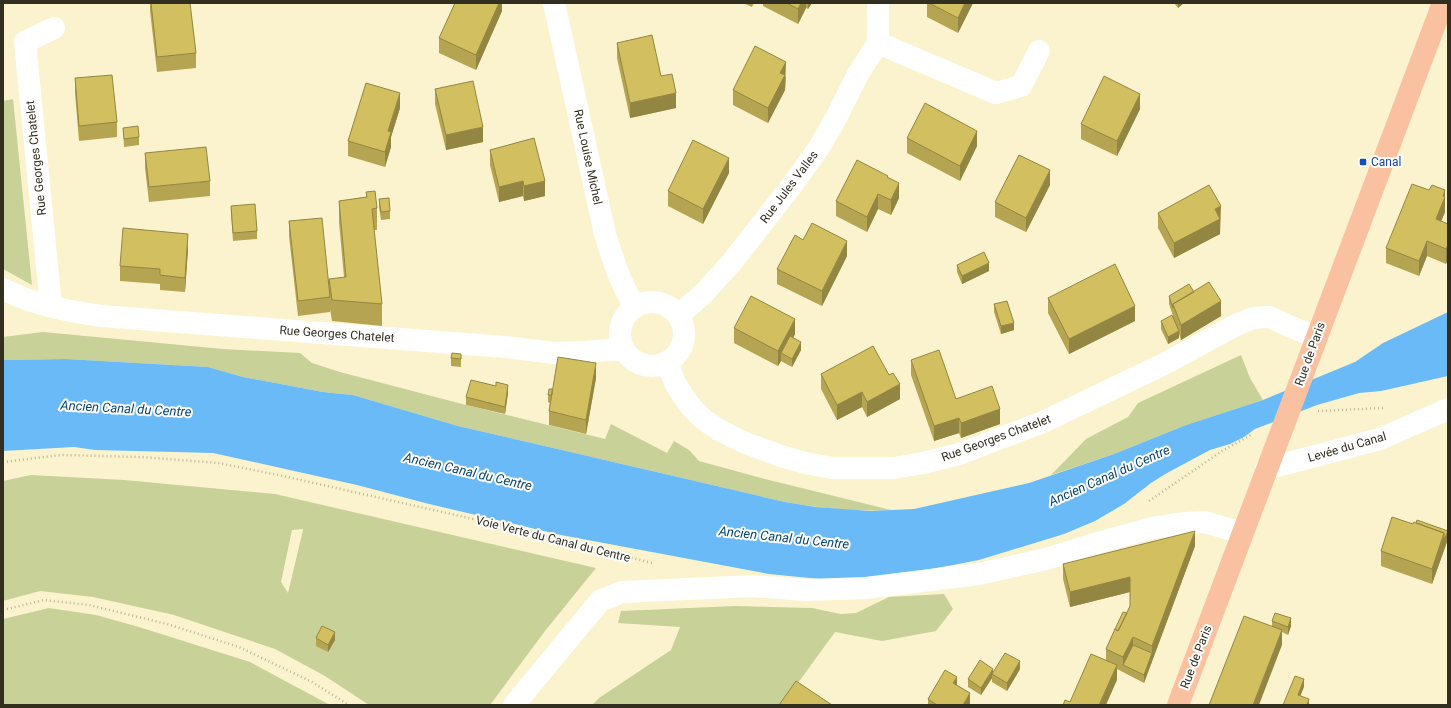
<svg xmlns="http://www.w3.org/2000/svg" width="1451" height="708" font-family="Roboto,sans-serif">
<style>
.green{fill:#c8d197;fill-rule:evenodd}
.water{fill:#6abaf8}
.lines{fill:none;stroke-linecap:round;stroke-linejoin:round}
.path{stroke:#bab496;stroke-width:2.5;stroke-dasharray:1 3;stroke-linecap:butt}
.minor{stroke:#fff;stroke-width:22}
.major{stroke:#fac1a1;stroke-width:22}
.wall{fill:#b5a452}
.shaded-wall{fill:#938642}
.building{fill:#d2bf5f;stroke:#938642}
.transit-dot{fill:#1a4fb4;stroke:#fff;stroke-width:1.5}
.labels{text-anchor:middle;stroke-width:4;stroke-linejoin:round;paint-order:stroke}
.street-label{font-size:12px;fill:#322f21;stroke:#fff}
.transit-label{font-size:12px;fill:#164399;stroke:#fff;text-anchor:start}
.water-label{font-size:13px;font-style:italic;fill:#06466e;stroke:#fff}
</style>
<rect width="100%" height="100%" fill="#fbf3ce"/>
<path class="green" d="M13,99L32,285L3,269V101Z
M43,332L223,349L300,353L312,363L340,372L466,405L605,439L611,424L667,453L674,441L689,450L699,461L765,479L891,510C855,512 820,508 785,502L458,426L353,395L323,392L243,377L208,367L66,359L3,360V337Z
M1241,355L1250,378L1263,400L1186,425L1114,454L1051,475L1086,439L1128,417L1138,403Z
M31,475L124,480L275,494L596,568L545,631L490,705H369L325,676L275,649L174,615L93,597L40,591L3,601V481ZM303,529V530L288,593L281,582L292,530Z
M944,594L953,609L936,631L882,641L835,632L782,705H592L599,698L671,650L680,627L618,623L621,611L735,606L812,608L841,614L856,613L889,597Z
M49,608L96,615L139,627L250,662L330,705H3V619Z"/>
<path class="water" d="M1448,312V376L1381,391L1359,393L1317,405L1255,429L1244,437L1230,444L1210,450L1167,473L1151,483L1124,504L1095,521L1064,534L979,560L953,565L898,575L830,580L769,574L561,535L429,504L357,485L213,453L95,450L74,447L3,451V360L66,359L208,367L243,377L323,392L353,395L458,426L785,502L816,507L870,511L914,509L1029,483L1114,454L1186,425L1263,400L1333,371L1355,362L1383,343Z"/>
<g class="lines">
<path class="path" d="M1318,411L1383,408
M3,462L61,455L141,457L218,463L283,476L535,533L652,563
M1149,501L1222,451L1251,435
M3,610L44,600L89,605L167,624L239,647L312,682L349,705"/>
<path class="minor" d="M554,3L605,234C613,259 620,284 635,306
M878,43L996,93L1021,86L1039,51
M3,289C34,305 67,311 101,316L505,347L555,353L585,352L624,349
M620 334a32 32 0 1 1 64 0a32 32 0 1 1-64 0Z
M51,306L25,42L54,28
M679,315L704,293L732,262L793,184L820,146L835,120L858,74L878,43V3
M667,362L675,383L682,394L691,407L703,419L719,430L743,442L781,456L805,463L832,468H894L923,463L959,454L1043,422L1162,365L1236,325L1253,318L1269,317L1303,332L1316,336
M1266,469L1380,439L1448,409
M514,705L600,601L622,592L752,586L806,590L866,588L979,574L1046,559L1101,542L1152,528L1185,523L1205,522L1242,533"/>
<path class="major" d="M1178,705L1443,3"/>
</g>
<path class="wall" d="M150,3H190L196,53V68L157,72L150,11Z
M502,3V11L476,70L439,53V38Z
M743,3H754L752,7Z
M763,3H812L808,9L806,8L798,24L763,6Z
M927,3H973L958,33L927,17Z
M1174,3H1184L1178,8Z
M617,43L661,76L676,108L630,118L617,58Z
M786,77L785,90L768,123L733,105V90Z
M75,78L117,122V137L79,141L75,93Z
M435,89L483,142L446,150L435,104Z
M400,108L391,137V147L385,167L348,156V141Z
M1140,109L1117,156L1081,139V124Z
M123,128L139,137V145L124,147Z
M907,138L977,146L960,181L907,153Z
M490,150L545,196L524,201L523,196L499,202L490,165Z
M145,153L210,181V196L149,202L145,168Z
M729,173L703,224L668,206V191Z
M888,178L899,198L891,215L878,209L867,232L836,216V201Z
M1050,185L1026,232L995,217V202Z
M366,192L377,208V230H374L382,304V326L332,321L330,309V312L298,316L289,236V221L328,280L344,277L339,222V201L366,197Z
M1445,197V212L1441,221L1448,224L1446,264L1427,256L1419,276L1386,263V248Z
M379,199L390,211V219L381,220L379,207Z
M231,206L257,231V239L233,241L231,213Z
M1158,213L1221,221H1220V234L1174,258L1158,228Z
M803,240L847,256L822,306L777,284V269Z
M188,249L185,292L160,290V284L120,281V266Z
M957,265L989,271L962,284L957,272Z
M1194,292L1221,316L1181,340L1179,334V338L1168,344L1161,329V321L1173,318V316L1169,304V296Z
M1048,298L1135,321L1069,354L1048,313Z
M994,304L1014,330L1001,334L994,312Z
M734,328L795,334L793,338L801,350L792,367L781,361L778,366L734,343Z
M461,354V367L451,366V358Z
M911,360L956,399L1000,424L961,438L959,433L934,441L911,375Z
M821,374L889,375L900,399L867,417L862,407L837,420L821,389Z
M596,378L586,434L549,425V411L550,403L548,402V395L552,389Z
M508,393L505,414L466,405V397Z
M1448,539L1432,584L1381,566V551Z
M1195,546L1144,683L1117,669V680L1070,702L1106,660V649L1115,629L1127,613L1130,606V592L1070,607L1063,579V564Z
M1272,621L1291,626L1288,635L1282,632V645L1272,626Z
M316,638L335,640L328,652L316,646Z
M1020,669L1007,691L992,682V678L981,695L968,687V679L993,673Z
M928,699L970,705H928Z"/>
<path class="shaded-wall" d="M499,3H502V11L476,70V55Z
M801,3H806V8L798,24V9Z
M808,3H812L808,9Z
M965,3H973L958,33V18Z
M1178,3H1184L1178,8Z
M786,62L785,90L768,123V108L780,73Z
M400,93V108L391,137V147L385,167V152L388,131Z
M676,93V108L630,118V103Z
M1140,94V109L1117,156V141Z
M483,127V142L446,150V135Z
M977,131V146L960,181V166Z
M729,158V173L703,224V209Z
M1050,170V185L1026,232V218Z
M523,181V196L499,202V187Z
M545,181V196L524,201V186Z
M899,183V198L891,215V200Z
M1445,190V212L1436,234V219Z
M878,194V209L867,232V217Z
M1221,206L1220,234L1174,258V243L1215,209Z
M188,234V249L185,292V278Z
M847,241V256L822,306V291Z
M1427,241V256L1419,276V261Z
M1448,245V260L1446,264V249Z
M989,263V271L962,284V276Z
M1221,301V316L1181,340V325Z
M1135,306V321L1069,354V339Z
M795,319V334L784,355L781,353V361L778,366V351Z
M1014,323V330L1001,334V326Z
M1179,331V338L1168,344V337Z
M801,342V350L792,367V359Z
M596,363V378L586,434V420Z
M900,384V399L867,417V402Z
M508,385V393L505,414V407Z
M862,392V407L837,420V405Z
M1000,409V424L961,438V423Z
M959,418V433L934,441V426Z
M1195,531V546L1144,683V675L1152,654V646Z
M1448,531V539L1432,584V569L1444,533Z
M1130,577V592L1070,607V592Z
M1291,618V626L1288,635V627Z
M1282,630V645L1259,705H1253Z
M335,632V640L328,652V645Z
M1133,637V652L1123,665V657Z
M1020,661V669L1007,691V683Z
M1117,665V680L1106,705H1099Z
M993,669V675L992,674V678L981,695V688Z
M957,677V692L953,683Z
M1304,679V687L1298,702V695Z
M970,693V705H963Z
M1309,699V705H1307Z"/>
<path class="building" d="M151,3H190L196,53L157,57Z
M455,3H499L476,55L439,38Z
M787,3H801L798,9Z
M929,3H965L958,18Z
M652,35L661,76L672,74L676,93L630,103L617,43Z
M755,46L786,62L780,73L785,75L768,108L733,90Z
M112,75L117,122L79,126L75,78Z
M1104,76L1140,94L1117,141L1081,124Z
M473,81L483,127L446,135L435,89Z
M366,83L400,93L388,131L391,132L385,152L348,141Z
M925,103L977,131L960,166L907,138Z
M138,126L139,137L124,139L123,128Z
M534,138L545,181L524,186L523,181L499,187L490,150Z
M693,140L729,158L703,209L668,191Z
M206,147L210,181L149,187L145,153Z
M1019,155L1050,170L1026,218L995,202Z
M857,160L888,176L887,177L899,183L891,200L878,194L867,217L836,201Z
M1412,184L1429,190L1432,185L1445,190L1443,196L1445,197L1436,219L1448,224V245L1446,249L1427,241L1419,261L1386,248Z
M1209,185L1221,206L1215,209L1220,219L1174,243L1158,213Z
M375,191L377,208L372,209L382,304L332,300L329,279L346,277L339,201L367,197L366,192Z
M389,198L390,211L381,212L379,199Z
M255,204L257,231L233,233L231,206Z
M322,218L330,297L298,301L289,221Z
M812,223L847,241L822,291L777,269L795,235L803,240Z
M123,228L188,234L185,278L160,275V269L120,266Z
M984,252L989,263L962,276L957,265Z
M1115,264L1135,306L1069,339L1048,298Z
M1209,282L1221,301L1181,325L1173,304Z
M1189,284L1194,292L1173,304V308L1169,296Z
M751,296L795,319L778,351L734,328Z
M1007,301L1014,323L1001,326L994,304Z
M1172,315L1179,331L1168,337L1161,321Z
M790,336L801,342L792,359L781,353Z
M873,346L889,375L893,373L900,384L867,402L862,392L837,405L821,374Z
M939,350L956,399L992,386L1000,409L961,423L959,418L934,426L911,360Z
M452,353L461,354V359L451,358Z
M558,357L596,363L586,420L549,411Z
M471,380L496,386V382L508,385L505,407L466,397Z
M549,389H552V395H548Z
M1392,517L1413,524L1414,522L1444,533L1432,569L1381,551Z
M1417,520L1448,531L1444,540V533L1416,523Z
M1195,531L1152,646L1133,637L1123,657L1106,649L1115,629L1118,631L1130,606V577L1070,592L1063,564Z
M1123,612L1127,613L1118,631L1115,629Z
M1275,613L1291,618L1288,627L1272,621Z
M1244,616L1282,630L1253,705H1209Z
M322,626L335,632L328,645L316,638Z
M1133,645L1152,653L1144,675L1123,665Z
M1005,653L1020,661L1007,683L992,674Z
M1091,654L1117,665L1099,705H1063L1065,700L1070,702Z
M980,660L993,669L981,688L968,679Z
M945,670L957,677L953,683L970,693L963,705H937L928,699Z
M1295,676L1304,679L1298,695L1309,699L1307,705H1283Z
M796,681L832,705H779Z"/>
<rect class="transit-dot" x="1359" y="158" width="8" height="8" rx="2"/>
<g class="labels">
<g class="street-label">
<text transform="translate(588 157) rotate(78)" y="4">Rue Louise Michel</text>
<text transform="translate(36 158) rotate(-96)" y="4">Rue Georges Chatelet</text>
<text transform="translate(789 187) rotate(-53)" y="4">Rue Jules Valles</text>
<text transform="translate(337 334) rotate(4)" y="4">Rue Georges Chatelet</text>
<text transform="translate(1310 354) rotate(-70)" y="4">Rue de Paris</text>
<text transform="translate(996 438) rotate(-20)" y="4">Rue Georges Chatelet</text>
<text transform="translate(1347 447) rotate(-16)" y="4">Levée du Canal</text>
<text transform="translate(553 539) rotate(14)" y="4">Voie Verte du Canal du Centre</text>
<text transform="translate(1196 657) rotate(-69)" y="4">Rue de Paris</text>
</g>
<g class="transit-label">
<text x="1371" y="166">Canal</text>
</g>
<g class="water-label">
<text transform="translate(126 408) rotate(3)" y="5">Ancien Canal du Centre</text>
<text transform="translate(468 471) rotate(13)" y="5">Ancien Canal du Centre</text>
<text transform="translate(1109 475) rotate(-24)" y="5">Ancien Canal du Centre</text>
<text transform="translate(784 537) rotate(6)" y="5">Ancien Canal du Centre</text>
</g>
</g>
<rect width="1451" height="708" fill="none" stroke="#322f21" stroke-width="8"/>
</svg>
